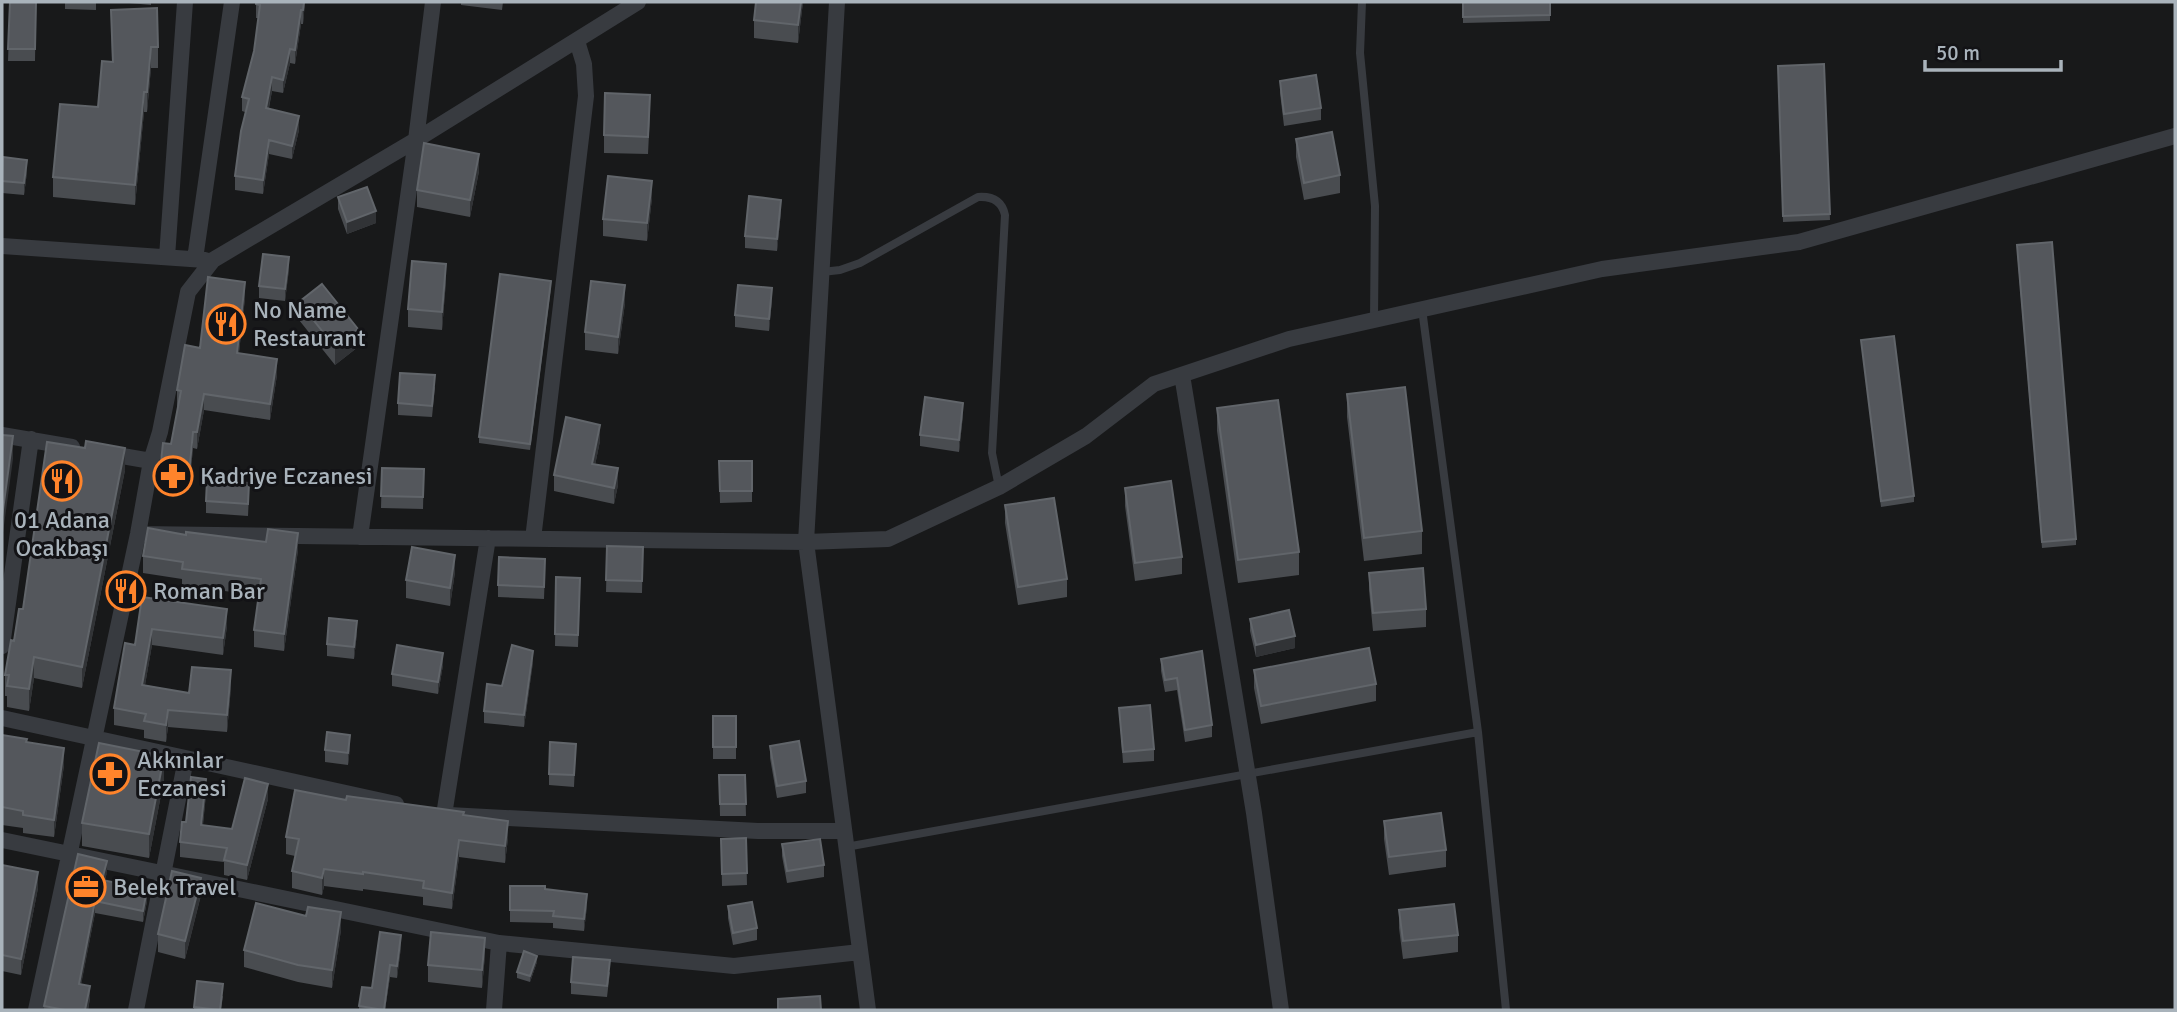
<svg xmlns="http://www.w3.org/2000/svg" width="2177" height="1012" font-family="Signika,sans-serif">
<style>
.lines{fill:none;stroke-linecap:round;stroke-linejoin:round}
.lane{stroke:#383b40;stroke-width:8}
.street{stroke:#383b40;stroke-width:16}
.wall{fill:#494c50}
.shaded-wall{fill:#313336}
.building{fill:#54575c;stroke:#61656a;stroke-width:2}
.labels{text-anchor:middle;stroke-width:6;stroke-linejoin:round;paint-order:stroke}
.poi-label{font-size:24px;fill:#a9b3bb;stroke:#131316;text-anchor:start}
</style>
<rect width="100%" height="100%" fill="#18191a"/>
<g class="lines">
<path class="lane" d="M1362,2L1360,53L1375,206L1374,320
M822,272L840,270L860,263L978,197C992,196 1002,201 1005,215L992,453L999,487
M1478,732L1506,1010
M846,847L1478,732L1422,309"/>
<path class="street" d="M837,2L806,542L868,1010
M2,246L205,260
M167,257L185,2
M195,259L232,2
M1182,375L1254,813L1281,1010
M2,435L72,447
M105,453L151,461
M138,534L806,542L888,539L999,487L1086,436L1154,384L1289,339L1602,269L1799,242L2175,136
M360,537L416,140L433,2
M533,539L586,96L584,64L577,41
M2,646L31,439
M2,718L396,804
M444,815L488,538
M449,815L758,831H844
M2,840L499,943L734,966L860,952
M36,1010L138,534L151,461L160,432L188,292L213,260L416,140L638,2
M136,1010L186,759
M494,1010L499,943"/>
</g>
<path class="wall" d="M10,2H36L35,61H8Z
M65,2H96V10L65,9Z
M118,2H151V5Z
M256,2H305L303,24H301L295,64L290,63L283,93L272,91L269,108L299,130L292,159L269,154L263,194L235,190V176L245,112L242,111V97L254,51L258,18H256Z
M461,2H503L502,10L461,5Z
M803,2L798,43L754,38V20Z
M1463,2L1550,15V21L1463,23Z
M111,10L158,47V68H151L147,112H144L135,205L53,197V177L98,107L112,62Z
M1824,64L1830,220L1783,222L1778,66Z
M1280,81L1321,108V120L1284,126L1280,93Z
M650,113L648,154L604,153V135Z
M1296,139L1340,175V193L1304,200L1296,157Z
M2,168L27,172L24,195L2,193Z
M479,171L470,217L417,207V190Z
M338,197L376,223L347,234L338,209Z
M652,198L647,241L603,236V219Z
M781,212L777,251L745,248V236Z
M2017,251L2076,539V545L2042,548Z
M289,269L285,301L259,298V286Z
M446,281L442,330L408,327V309Z
M551,287L530,450L479,443V437Z
M245,298L239,353L277,375L270,420L204,410L197,449L193,448L189,490L160,487V471L171,444L178,407L177,406V390L200,348Z
M772,300L769,331L735,327V315Z
M299,302L358,347L335,365L299,320Z
M625,303L618,354L585,350V332Z
M1861,340L1914,496V502L1881,507Z
M435,387L432,417L398,415V403Z
M1347,394L1422,531V554L1364,561L1347,417Z
M1217,408L1299,552V575L1238,583L1217,431Z
M963,415L959,452L920,446V435Z
M600,441L595,465L618,485L614,504L554,491V475Z
M719,461H752V502L720,503Z
M382,468L424,469L423,509L381,508Z
M125,470L82,688L34,678L29,711L7,707V696H5V675L23,609Z
M1125,488L1182,557V574L1135,581L1125,506Z
M249,495L248,516L206,513V501Z
M1005,505L1067,579V597L1018,605L1005,523Z
M186,535L298,550L284,651L254,647V630L259,595L182,586V579L143,573V556Z
M607,546L643,547L642,593L606,592Z
M545,571L544,599L498,597V585Z
M455,572L450,606L406,598V580Z
M1369,573L1426,609V627L1373,631L1369,590Z
M556,577L580,590L578,647L555,646Z
M142,597L227,626L223,655L152,645L145,685L189,693L231,687L227,732L168,727L166,742L144,738V730L114,725V708L135,645Z
M1250,619L1295,648L1256,657L1250,631Z
M357,633L354,659L327,656V644Z
M1202,651L1212,725V737L1185,742L1177,690L1165,692L1161,671V659Z
M533,662L524,727L484,723V711L502,686Z
M443,665L438,694L392,686V674Z
M1254,670L1376,684V701L1261,724L1254,688Z
M1119,708L1154,749V761L1123,763Z
M713,716H736V759H713Z
M2,735L27,743L64,765L54,837L23,833V828L2,825Z
M576,744L574,787L549,785V774Z
M770,746L806,781V793L777,798L770,758Z
M350,747L348,765L325,762V750Z
M719,775H745L746,816H720Z
M164,779L149,858L82,846V823Z
M206,794L203,825L232,829L268,799L247,880L224,875V862L180,857V842L186,822Z
M346,800L464,815L508,838L505,863L459,857L452,909L423,905V897L363,889V891L324,886L322,895L292,888V871L295,856L286,854V837Z
M1384,821L1446,850V867L1389,875L1384,839Z
M746,838L747,885L722,886L721,839Z
M782,844L824,865V877L787,883L782,856Z
M2,865L38,888L21,975L2,971Z
M107,872L105,880L147,901L143,922L95,913L81,984L90,998L88,1010H44V1006Z
M510,886L545,889L587,906L584,931L553,928V923L510,922Z
M201,895L185,959L158,952V934Z
M728,906L757,928V940L733,945L728,918Z
M1399,910L1458,935V952L1403,959L1399,928Z
M341,930L332,988L298,982L244,967V950Z
M401,947L397,978L390,977L385,1010H359V1006Z
M485,955L482,988L428,982V965Z
M537,962L530,982L517,978V972Z
M610,972L607,997L571,994V982Z
M223,996L221,1010H194V1007Z"/>
<path class="shaded-wall" d="M304,2H305L303,24V10Z
M801,2H803L798,43V25Z
M301,10V24L295,64V50Z
M151,47V68L147,112V92Z
M290,49V63L283,93V80Z
M272,77V91L266,121V108Z
M144,92V112L135,205V185Z
M299,116V130L292,159V146Z
M269,140V154L263,194V180Z
M479,154V171L470,217V200Z
M27,160V172L24,195V183Z
M652,181V198L647,241V223Z
M781,200V212L777,251V239Z
M376,211V223L347,234V222Z
M289,257V269L285,301V289Z
M446,264V281L442,330V312Z
M551,281V287L530,450V444Z
M245,282V298L237,369V353Z
M625,285V303L618,354V337Z
M772,288V300L769,331V319Z
M358,329V347L335,365V347Z
M277,359V375L270,420V404Z
M204,394V410L197,449V432Z
M963,403V415L959,452V440Z
M600,425V441L592,480V464Z
M193,432V448L189,490V474Z
M13,436V459L2,540V517Z
M125,448V470L82,688V667Z
M618,468V485L614,504V488Z
M298,533V550L284,651V634Z
M455,555V572L450,606V588Z
M227,609V626L223,655V638Z
M357,621V633L354,659V647Z
M152,629V645L142,702V685Z
M1295,636V648L1256,657V645Z
M533,651V662L524,727V715Z
M443,653V665L438,694V682Z
M34,657V678L29,711V689Z
M231,670V687L227,732V715Z
M168,710V727L166,742V725Z
M350,735V747L348,765V753Z
M64,748V765L54,837V820Z
M164,756V779L149,858V834Z
M206,779V794L201,840V825Z
M268,784V799L247,880V865Z
M508,821V838L505,863V846Z
M459,840V857L452,909V893Z
M107,861V872L102,892V880Z
M324,869V886L322,895V878Z
M38,872V888L21,975V959Z
M201,878V895L185,959V941Z
M147,889V901L143,922V911Z
M587,894V906L584,931V919Z
M95,901V913L79,996V984Z
M341,912V930L332,988V970Z
M401,935V947L397,978V966Z
M485,938V955L482,988V970Z
M537,956V962L530,982V976Z
M390,965V977L385,1010H384Z
M90,986V998L88,1010H85Z"/>
<path class="building" d="M10,2H36L35,49H8Z
M256,2H304L303,10H301L295,50L290,49L283,80L272,77L266,108L299,116L292,146L269,140L263,180L235,176L241,131L249,99L242,97L254,51L260,5L256,4Z
M756,2H801L798,25L754,20Z
M1463,2H1550V15L1463,17Z
M157,8L158,47H151L147,92H144L135,185L53,177L60,104L98,107L102,61L113,62L111,10Z
M1824,64L1830,214L1783,216L1778,66Z
M1316,75L1321,108L1284,114L1280,81Z
M605,93L650,95L648,137L604,135Z
M1332,132L1340,175L1304,183L1296,139Z
M424,143L479,154L470,200L417,190Z
M3,157L27,160L24,183L2,181Z
M608,176L652,181L647,223L603,219Z
M367,187L376,211L347,222L338,197Z
M749,196L781,200L777,239L745,236Z
M2052,242L2076,539L2042,542L2017,245Z
M263,254L289,257L285,289L259,286Z
M412,261L446,264L442,312L408,309Z
M500,274L551,281L530,444L479,437Z
M208,277L245,282L237,353L277,359L270,404L204,394L197,432H193L189,474L160,471L163,443L171,444L181,391L177,390L185,345L200,348Z
M591,281L625,285L618,337L585,332Z
M322,284L358,329L335,347L299,302Z
M738,285L772,288L769,319L735,315Z
M1894,336L1914,496L1881,501L1861,340Z
M400,373L435,375L432,406L398,403Z
M1405,387L1422,531L1364,538L1347,394Z
M925,397L963,403L959,440L920,435Z
M1278,400L1299,552L1238,560L1217,408Z
M566,417L600,425L592,464L618,468L614,488L554,475Z
M2,435L13,436L2,517Z
M86,441L125,448L82,667L34,657L29,689L7,686L9,675H5L11,640L14,641L19,609H23L47,442L85,448Z
M719,461H752V491H720Z
M382,468L424,469L423,497L381,496Z
M207,480L249,483L248,504L206,501Z
M1171,481L1182,557L1135,563L1125,488Z
M1054,498L1067,579L1018,587L1005,505Z
M148,528L186,535V532L266,542L268,529L298,533L284,634L254,630L261,579L182,569L183,562L143,556Z
M607,546L643,547L642,581L606,580Z
M412,547L455,555L450,588L406,580Z
M499,557L545,559L544,587L498,585Z
M1423,568L1426,609L1373,613L1369,573Z
M556,577L580,578L578,635L555,634Z
M142,597L227,609L223,638L152,629L142,685L189,693L192,667L231,670L227,715L168,710L166,725L144,721L146,714L114,708L125,643L135,645Z
M1289,610L1295,636L1256,645L1250,619Z
M329,618L357,621L354,647L327,644Z
M397,645L443,653L438,682L392,674Z
M512,645L533,651L524,715L484,711L487,684L502,686Z
M1369,648L1376,684L1261,706L1254,670Z
M1202,651L1212,725L1185,730L1177,678L1165,680L1161,659Z
M1150,705L1154,749L1123,752L1119,708Z
M713,716H736V747H713Z
M327,732L350,735L348,753L325,750Z
M2,735L27,739L26,742L64,748L54,820L23,815V811L2,807Z
M799,741L806,781L777,786L770,746Z
M550,742L576,744L574,775L549,774Z
M99,743L164,756L149,834L82,823Z
M719,775H745L746,804H720Z
M191,777L206,779L201,825L232,829L245,778L268,784L247,865L224,860L227,848L180,842L182,822H186Z
M295,790L346,800L347,796L435,808L464,812L463,815L508,821L505,846L459,840L452,893L423,888L424,881L363,872V874L324,869L322,878L292,871L299,839L286,837Z
M1441,813L1446,850L1389,857L1384,821Z
M746,838L747,873L722,874L721,839Z
M820,839L824,865L787,871L782,844Z
M78,854L107,861L102,880L147,889L143,911L95,901L79,984L90,986L85,1010H65L44,1006Z
M2,865L38,872L21,959L2,955Z
M172,871L201,878L185,941L158,934Z
M510,886H545V889L587,894L584,919L553,916L554,911L510,910Z
M752,902L757,928L733,933L728,906Z
M256,903L306,916L308,907L341,912L332,970L298,965L244,950Z
M1454,904L1458,935L1403,941L1399,910Z
M380,932L401,935L397,966L390,965L384,1010L359,1006L362,987L372,988Z
M431,932L485,938L482,970L428,965Z
M524,951L537,956L530,976L517,972Z
M573,957L610,960L607,986L571,982Z
M197,981L223,984L220,1010L194,1007Z
M820,996L821,1010H778V999Z"/>
<defs>
<g id="restaurant-ring" transform="scale(2.0125)"><circle r="9.5" fill="#131316" stroke="#ff842b" stroke-width="1.5"/><path d="M-5-6h1v4h1v-4h1v4h1v-4h1v5L-1.5 .5V6h-2V.5L-5-1ZM5-6V6H3V1.5H1.5Q1.5-4 5-6Z" fill="#ff842b"/></g>
<g id="pharmacy-ring" transform="scale(2.0125)"><circle r="9.5" fill="#131316" stroke="#ff842b" stroke-width="1.5"/><path d="M-2-6h4v4h4v4h-4v4h-4v-4h-4v-4h4Z" fill="#ff842b"/></g>
<g id="office-ring" transform="scale(2.0125)"><circle r="9.5" fill="#131316" stroke="#ff842b" stroke-width="1.5"/><path d="M-6-3h4V-5.5h4V-3h4V5H-6ZM-1-4.5V-3h2v-1.5ZM-6 0V1H6V0Z" fill="#ff842b"/></g>
</defs>
<g fill-rule="evenodd">
<use href="#restaurant-ring" x="226" y="324"/>
<use href="#pharmacy-ring" x="173" y="476"/>
<use href="#restaurant-ring" x="62" y="481"/>
<use href="#restaurant-ring" x="126" y="591"/>
<use href="#pharmacy-ring" x="110" y="774"/>
<use href="#office-ring" x="86" y="887"/>
</g>
<g class="labels">
<g class="poi-label">
<text x="253" y="318">No Name<tspan x="253" dy="28">Restaurant</tspan></text>
<text x="200" y="484">Kadriye Eczanesi</text>
<text x="62" y="528" text-anchor="middle">01 Adana<tspan x="62" dy="28">Ocakbaşı</tspan></text>
<text x="153" y="599">Roman Bar</text>
<text x="137" y="768">Akkınlar<tspan x="137" dy="28">Eczanesi</tspan></text>
<text x="113" y="895">Belek Travel</text>
</g>
</g>
<rect width="2177" height="1012" fill="none" stroke="#a9b3bb" stroke-width="7"/>
<path d="M1925 60v10h136v-10" fill="none" stroke="#a9b3bb" stroke-width="3.5"/>
<text x="1936" y="60" font-size="21" fill="#a9b3bb" stroke="#131316" stroke-width="5" paint-order="stroke">50 m</text>
</svg>
